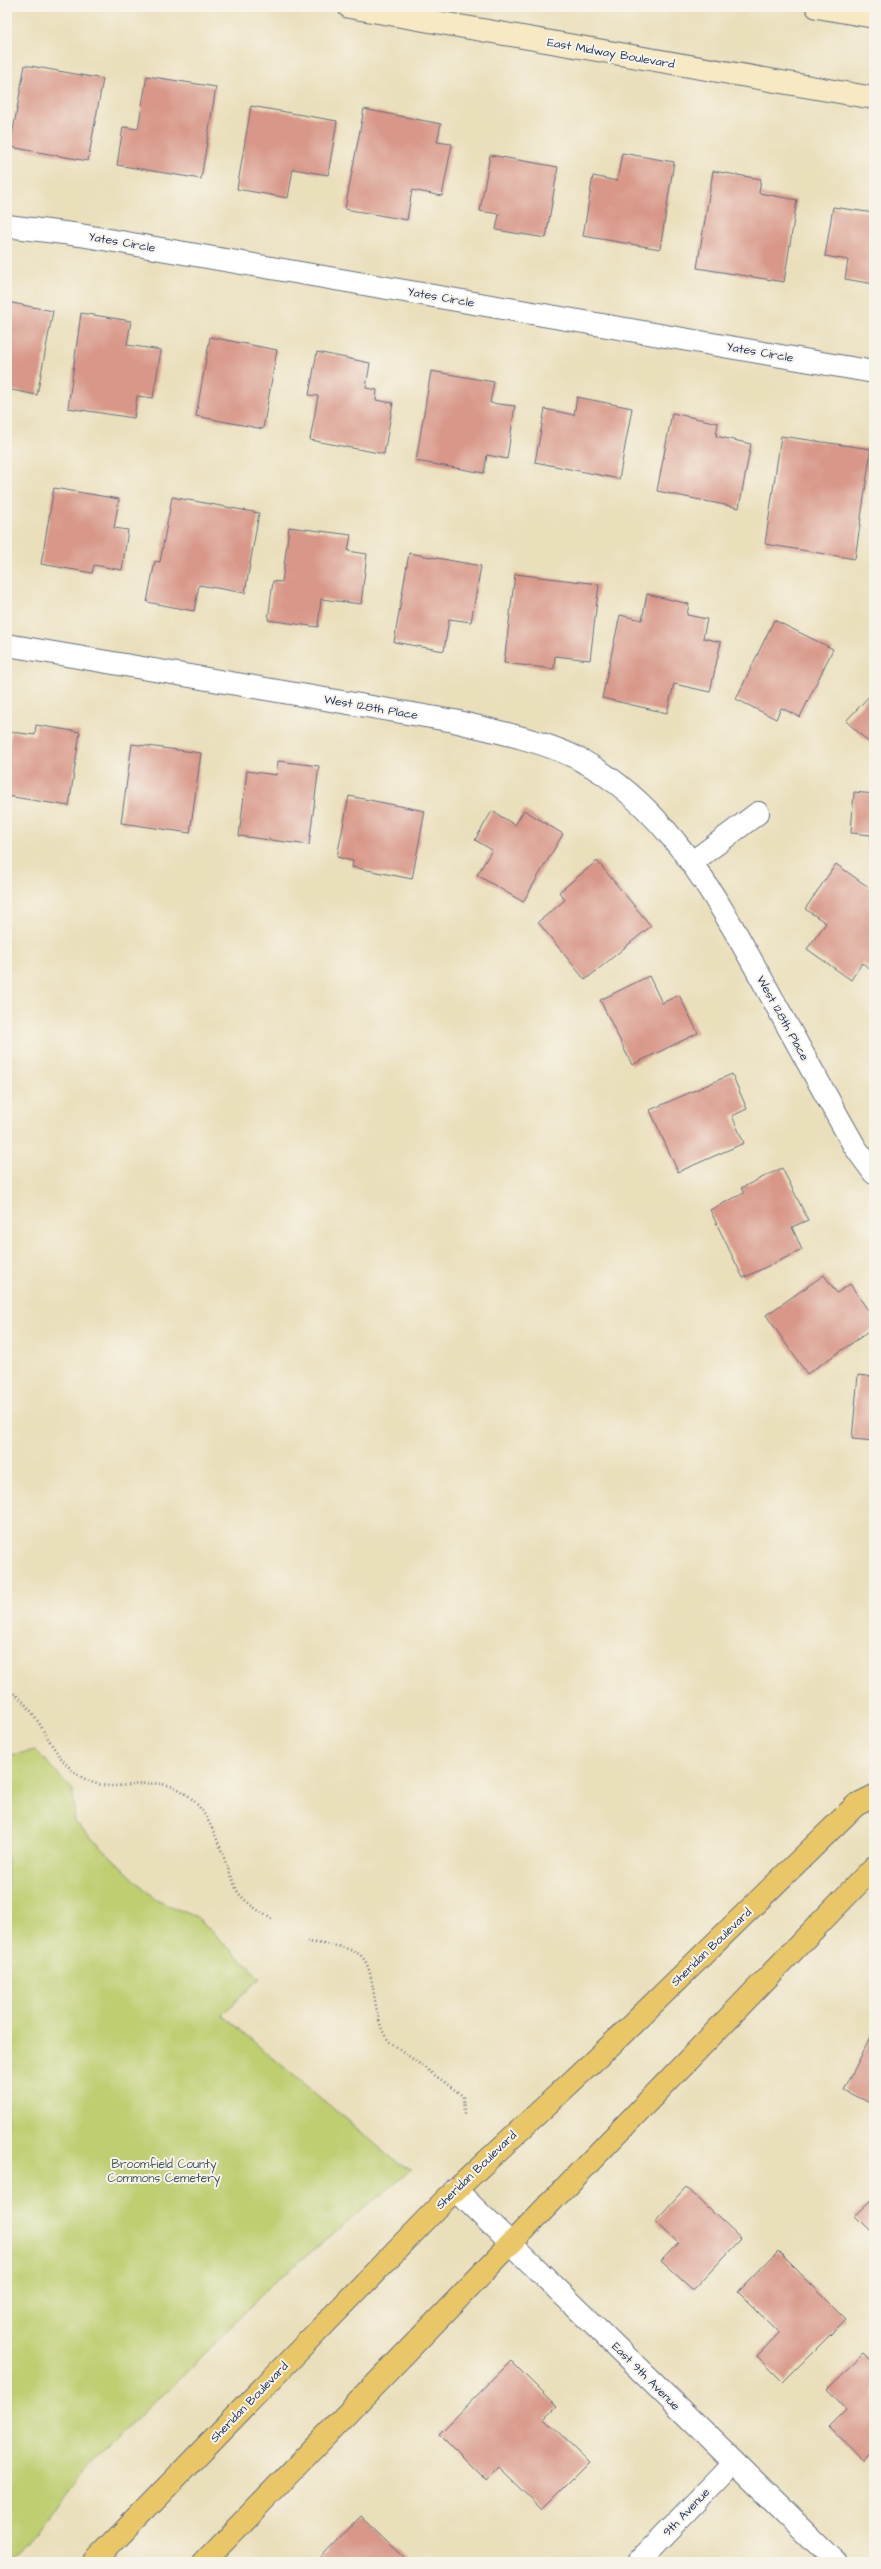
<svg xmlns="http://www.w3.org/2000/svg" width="881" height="2569" font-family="'Architects Daughter',sans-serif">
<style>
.green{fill:#bece71;stroke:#6c7e68}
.building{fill:#d89788}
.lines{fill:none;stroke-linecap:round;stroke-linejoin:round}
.minor-casing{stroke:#636d7f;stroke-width:24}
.secondary-casing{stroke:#636d7f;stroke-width:24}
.primary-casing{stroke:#636d7f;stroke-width:24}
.path{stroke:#636d7f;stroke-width:2.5;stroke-dasharray:1 3;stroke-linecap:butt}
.minor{stroke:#fff;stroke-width:22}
.secondary{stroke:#f6e9c3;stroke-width:22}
.primary{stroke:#e9c769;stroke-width:22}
.labels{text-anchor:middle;stroke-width:4;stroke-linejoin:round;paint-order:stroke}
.street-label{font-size:12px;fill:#1b2f5e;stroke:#f7f3e8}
.park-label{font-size:12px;fill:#445763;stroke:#f7f3e8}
</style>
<rect width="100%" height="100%" fill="#f7f3e8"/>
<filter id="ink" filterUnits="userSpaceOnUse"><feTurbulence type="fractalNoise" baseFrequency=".025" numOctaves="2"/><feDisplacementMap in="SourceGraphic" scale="8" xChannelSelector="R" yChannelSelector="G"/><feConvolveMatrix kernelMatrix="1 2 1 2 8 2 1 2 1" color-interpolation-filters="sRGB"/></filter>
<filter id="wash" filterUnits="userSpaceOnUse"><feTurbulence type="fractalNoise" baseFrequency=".012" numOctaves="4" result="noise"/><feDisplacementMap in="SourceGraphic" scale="16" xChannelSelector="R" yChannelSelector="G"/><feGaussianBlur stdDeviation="0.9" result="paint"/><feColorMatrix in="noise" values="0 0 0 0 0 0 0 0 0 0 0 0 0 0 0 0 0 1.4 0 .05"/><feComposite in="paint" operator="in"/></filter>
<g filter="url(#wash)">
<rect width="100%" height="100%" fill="#eadfbb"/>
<path class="green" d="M35,1750L73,1790L75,1822L156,1900L197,1917L260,1978L222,2015L399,2164L412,2169L272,2284L184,2375L86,2467L38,2532L7,2559V1756Z"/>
<g id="blocks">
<path class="building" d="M25,65L103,79L88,161L10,147Z
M147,76L216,87L201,179L117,165L123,127L138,129Z
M251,106L337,121L328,175L293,169L288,198L237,189Z
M364,109L441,124L437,142L452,144L442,196L412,190L407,220L345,209Z
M622,153L674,162L660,249L583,236L593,176L617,181Z
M490,155L558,167L546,238L496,230L499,214L480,211Z
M713,171L761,179L759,193L797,200L784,282L697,268Z
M833,207L874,213V284L845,279L848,260L825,256Z
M7,302L53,311L37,395L7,389Z
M81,313L131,321L127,345L161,350L153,398L137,396L134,418L68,408Z
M210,337L277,350L263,429L196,416Z
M317,352L370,363L366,388L377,390L376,400L393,403L384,454L310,440L318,396L309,395Z
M431,371L494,382L490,403L515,406L507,459L487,455L484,473L416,461Z
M577,397L632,408L619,479L535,462L545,409L574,415Z
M672,413L718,423L716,436L751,444L739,508L657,491Z
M781,436L871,449L855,559L765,544Z
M54,488L119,499L114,528L128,530L122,570L94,565L92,573L41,564Z
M172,497L259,513L245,593L199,585L194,611L147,602L155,561L160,562Z
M289,527L351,535L348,551L367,554L361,604L321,599L318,627L268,620L273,581L282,582Z
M409,553L481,566L471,622L449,619L444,651L394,642Z
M515,574L599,584L590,660L555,656L554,669L504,663Z
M647,594L689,604L687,615L707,619L703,638L721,642L710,692L674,684L667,713L602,698L620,615L642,620Z
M774,620L833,649L800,717L781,708L776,719L736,699Z
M874,691V747L846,721Z
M36,725L80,732L69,806L7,796V757L11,732L35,735Z
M132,744L201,753L190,833L121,823Z
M278,761L319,766L309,845L239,836L247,771L276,775Z
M854,792L874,794V849L870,848L871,835L851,833Z
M349,796L425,811L412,879L352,867L353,861L337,857Z
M524,810L563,834L523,902L477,875L492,850L475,840L492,811L515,825Z
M597,861L651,926L585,980L538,922L565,900L559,892Z
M836,864L874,891V965L871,969L862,963L851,980L807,949L826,923L805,909Z
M649,976L662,1003L679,995L698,1033L632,1065L600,1000Z
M732,1074L747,1109L732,1116L744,1143L678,1172L650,1110Z
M782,1168L808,1220L792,1227L802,1250L743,1278L710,1210L744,1193L741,1188Z
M824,1275L837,1293L850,1284L874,1319V1328L807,1374L766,1315Z
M858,1375L874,1377V1441L852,1439Z
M874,2030V2105L844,2090Z
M686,2187L741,2239L693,2290L661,2261L678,2243L655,2221Z
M874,2198V2235L855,2216Z
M778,2251L846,2319L783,2382L757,2356L779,2333L738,2292Z
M864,2354L874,2364V2450L863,2461L830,2427L847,2410L827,2389Z
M511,2361L557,2407L545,2419L589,2462L542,2509L499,2467L486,2481L439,2434Z
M361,2516L407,2560L406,2562H317Z"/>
</g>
</g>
<g filter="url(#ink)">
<use href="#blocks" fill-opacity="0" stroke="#636d7f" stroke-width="1"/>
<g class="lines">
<g class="minor-casing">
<path id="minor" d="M7,226L80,235L874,372
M7,645L454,721C494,731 537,739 575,757C669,804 721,906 770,994C798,1045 826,1096 855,1147L874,1173
M691,863L758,813
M455,2189L836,2562
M638,2562L734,2463"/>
</g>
<g class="secondary-casing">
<path id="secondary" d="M349,7L874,98
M817,7L874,17"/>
</g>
<g class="primary-casing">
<path id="primary" d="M94,2562L444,2201L614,2042L856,1805L874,1796
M204,2562L874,1867"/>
</g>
<path class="path" d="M7,1689C44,1710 48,1761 87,1780C123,1798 159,1766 193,1800C212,1819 220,1849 230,1873C233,1879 235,1889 240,1895C249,1905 262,1913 273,1920
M307,1942C324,1944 342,1945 357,1953C379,1964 369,2020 390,2042L463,2096L464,2114"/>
<use href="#minor" class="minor"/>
<use href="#secondary" class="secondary"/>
<use href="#primary" class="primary"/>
</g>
</g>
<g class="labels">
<g class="street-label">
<text transform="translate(611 53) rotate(10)" y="4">East Midway Boulevard</text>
<text transform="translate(122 242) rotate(10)" y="4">Yates Circle</text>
<text transform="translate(441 297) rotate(10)" y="4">Yates Circle</text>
<text transform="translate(760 352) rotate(10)" y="4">Yates Circle</text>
<text transform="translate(371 707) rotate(10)" y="4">West 128th Place</text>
<text transform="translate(783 1018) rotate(61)" y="4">West 128th Place</text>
<text transform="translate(711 1947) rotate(-44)" y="4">Sheridan Boulevard</text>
<text transform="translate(476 2170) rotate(-44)" y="4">Sheridan Boulevard</text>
<text transform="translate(646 2376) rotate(45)" y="4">East 9th Avenue</text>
<text transform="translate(249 2402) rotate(-46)" y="4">Sheridan Boulevard</text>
<text transform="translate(686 2512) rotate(-46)" y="4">9th Avenue</text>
</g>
<g class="park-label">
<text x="164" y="2168">Broomfield County<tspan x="164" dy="14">Commons Cemetery</tspan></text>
</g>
</g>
<rect width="881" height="2569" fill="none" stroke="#f7f3e8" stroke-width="24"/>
</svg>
